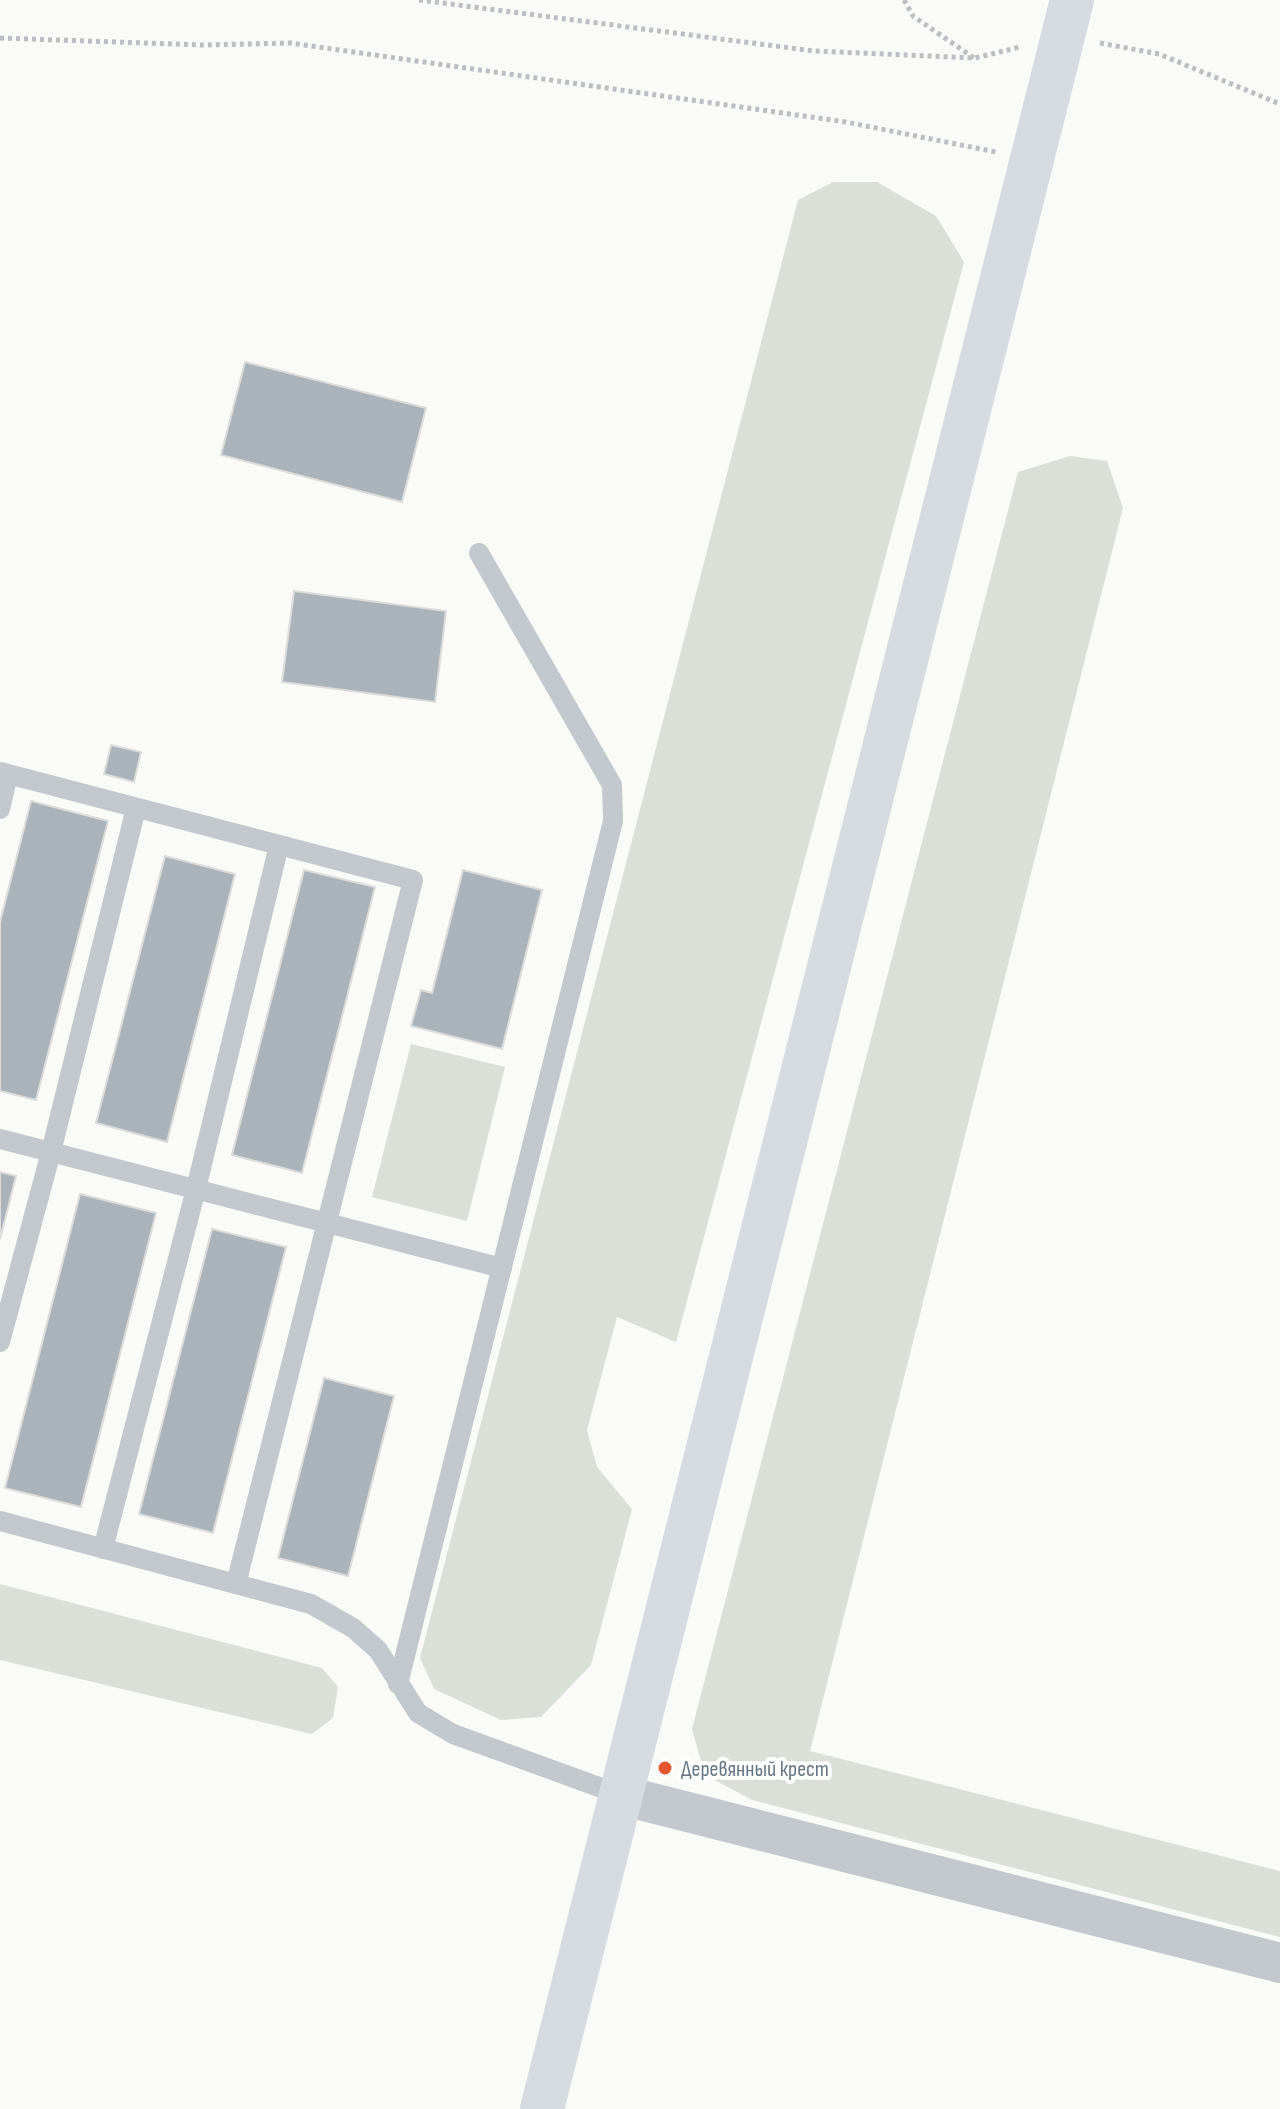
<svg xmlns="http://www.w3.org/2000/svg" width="1280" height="2109" font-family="'Sofia Sans Condensed',sans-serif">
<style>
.green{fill:#dadfd7}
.building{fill:#aab3b9;stroke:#dcdcda;stroke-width:2}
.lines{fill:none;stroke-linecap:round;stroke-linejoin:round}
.path{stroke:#bbbfc2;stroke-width:5;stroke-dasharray:4 4;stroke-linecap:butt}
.lane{stroke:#c3c8cc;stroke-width:20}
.street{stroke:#c3c8cc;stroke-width:40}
.secondary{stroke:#d6dbdf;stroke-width:44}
.poi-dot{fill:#e4572e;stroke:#fff;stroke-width:3}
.labels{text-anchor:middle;stroke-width:8;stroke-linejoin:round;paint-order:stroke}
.poi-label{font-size:22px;fill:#657683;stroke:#fff;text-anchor:start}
</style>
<rect width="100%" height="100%" fill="#fafaf8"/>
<path class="green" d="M833,182H877L936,216L964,262L676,1342L617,1317L587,1430L597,1467L632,1509L591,1665L541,1717L501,1720L434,1689L420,1658L798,200Z
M1070,456L1107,461L1123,508L810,1751L1280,1871V1937L752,1800L705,1775L692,1729L1018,472Z
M411,1044L505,1067L467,1221L372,1197Z
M0,1584L322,1668L338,1687L333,1718L312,1734L0,1660Z"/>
<path class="building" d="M245,362L426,408L402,502L221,455Z
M294,591L446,611L435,702L282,682Z
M111,745L141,752L134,782L104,774Z
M31,801L108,821L36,1100L0,1091V922Z
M165,856L235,874L167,1142L96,1123Z
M304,870L375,887L302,1173L232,1155Z
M463,870L542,890L502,1049L411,1026L421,990L432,993Z
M0,1172L16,1176L0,1239Z
M80,1194L156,1213L81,1507L5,1488Z
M212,1229L286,1247L213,1533L139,1514Z
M324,1378L394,1396L348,1576L278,1558Z"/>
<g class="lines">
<path class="path" d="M419,0L814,51L975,58L1020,47
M904,0L913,16L974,58
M0,38L203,45L290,43L846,122L996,152
M1100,43L1159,54L1280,104"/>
<path class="lane" d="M0,772L413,880L236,1584
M0,809L8,775
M0,1139L502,1268
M0,1342L51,1152L136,808
M0,1521L311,1604L353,1628L378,1650L418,1713L453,1734L621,1795
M103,1549L196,1189L279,845
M398,1684L613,821L612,785L479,553"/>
<path class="street" d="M621,1795L1280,1963"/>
<path class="secondary" d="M542,2109L1072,0"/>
</g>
<circle class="poi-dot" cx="665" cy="1768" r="8"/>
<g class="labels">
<g class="poi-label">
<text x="681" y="1776">Деревянный крест</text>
</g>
</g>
</svg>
